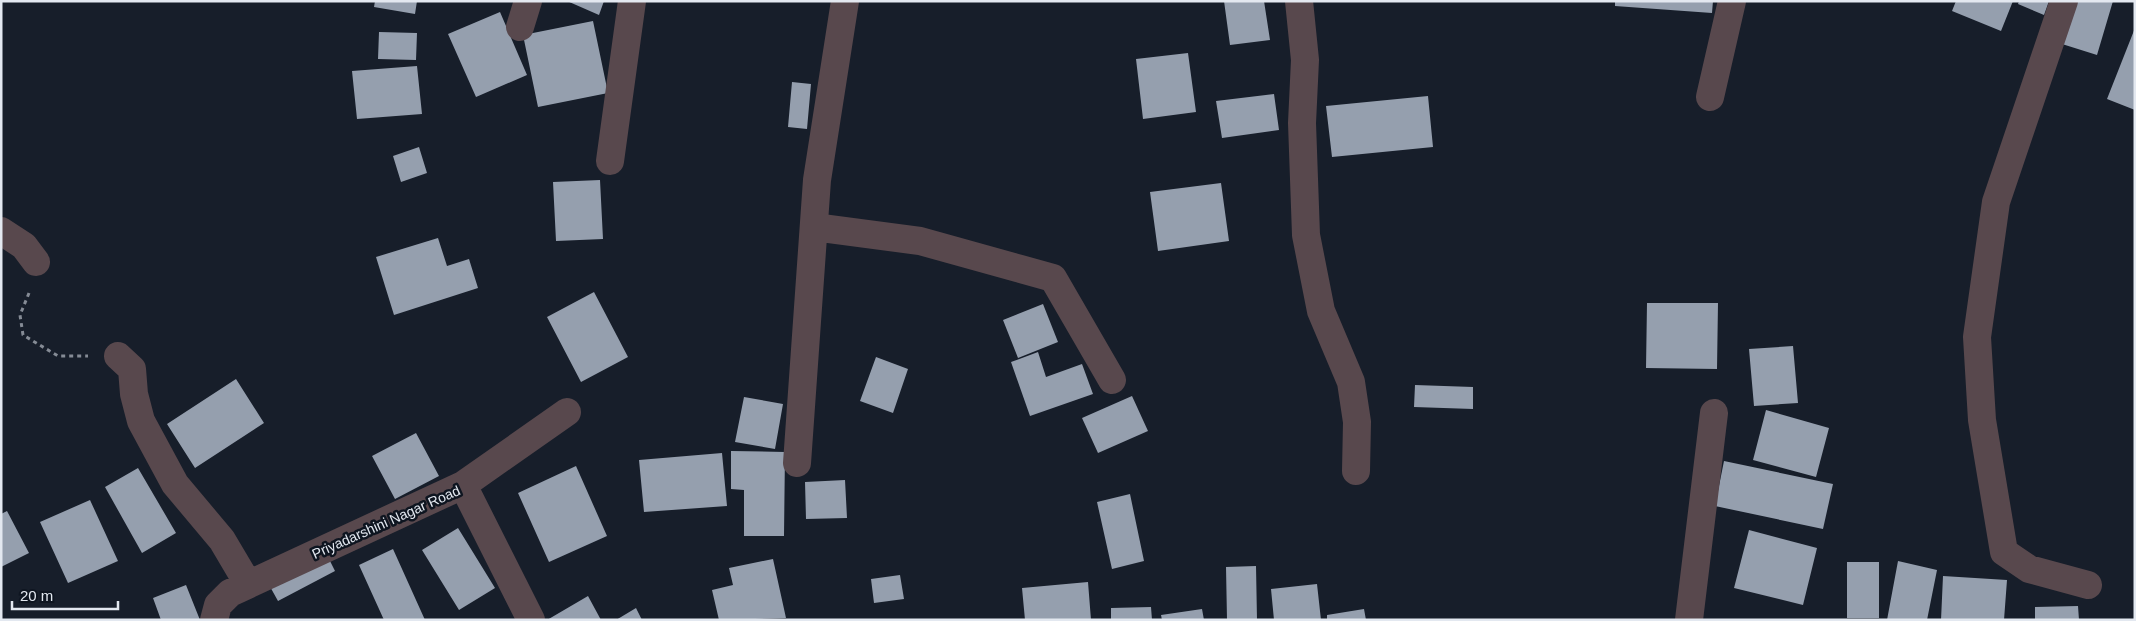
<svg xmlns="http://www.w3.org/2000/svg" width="2136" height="621" font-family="Arial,sans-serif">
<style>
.building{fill:#959fae}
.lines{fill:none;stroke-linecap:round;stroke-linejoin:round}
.path{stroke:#858b95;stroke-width:3;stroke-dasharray:4 4;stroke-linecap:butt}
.minor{stroke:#58484d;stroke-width:28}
.labels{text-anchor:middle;stroke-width:5;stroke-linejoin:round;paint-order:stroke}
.street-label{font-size:14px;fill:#e3e8f0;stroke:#0e1520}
</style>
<rect width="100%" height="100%" fill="#171e2a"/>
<path class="building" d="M375,1H417L415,14L374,7Z
M567,1H604L599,15Z
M1224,1H1264L1270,40L1230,45Z
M1615,1H1713L1712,13L1615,6Z
M1956,1H2013L2001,31L1952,11Z
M2019,1H2049L2044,15L2018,4Z
M2074,1H2113L2097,55L2062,44Z
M500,12L527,75L476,97L448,34Z
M593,21L608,93L538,107L523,35Z
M2135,28V110L2107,99Z
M379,32L417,33L416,60L378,59Z
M1188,53L1196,112L1143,119L1136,59Z
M417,66L422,114L357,119L352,71Z
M792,82L811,84L807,129L788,127Z
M1274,94L1279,130L1222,138L1216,101Z
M1428,96L1433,147L1332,157L1326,106Z
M419,147L427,173L401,182L393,156Z
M600,180L603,239L556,241L553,182Z
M1221,183L1229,241L1158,251L1150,192Z
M438,238L447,266L469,259L478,288L394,315L376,257Z
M594,292L628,357L581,382L547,317Z
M1647,303H1718L1717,369L1646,368Z
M1043,304L1058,342L1018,358L1003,320Z
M1793,346L1798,403L1754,406L1749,349Z
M1038,352L1046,377L1082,364L1093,394L1030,416L1011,362Z
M876,357L908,369L893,413L860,401Z
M236,379L264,423L195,468L167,424Z
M1415,385L1473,387V409L1414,407Z
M1132,396L1148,431L1098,453L1082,418Z
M744,397L783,404L775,449L735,442Z
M1766,410L1829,428L1816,477L1753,460Z
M416,433L439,476L395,499L372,456Z
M731,451L785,452L784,536H744V490L731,489Z
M722,453L727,506L644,512L639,460Z
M1724,461L1833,484L1823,529L1715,506Z
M576,466L607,536L549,562L518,493Z
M138,468L176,533L142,553L105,487Z
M845,480L847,518L806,519L805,482Z
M1130,494L1144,561L1112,569L1097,502Z
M90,500L118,561L68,583L40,522Z
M7,511L29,553L1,567V514Z
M458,528L495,588L459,610L422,550Z
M1749,530L1817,548L1803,605L1734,588Z
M393,549L425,620H384L359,565Z
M326,553L335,571L278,601L268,583Z
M773,559L786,618L719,620L712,590L733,585L729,568Z
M1898,561L1937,570L1927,620H1887Z
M1847,562H1879V618H1847Z
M1256,566L1257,620H1227L1226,567Z
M900,575L904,599L874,603L871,579Z
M1943,576L2007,580L2004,620H1941Z
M1088,582L1091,620H1025L1022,588Z
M1317,584L1321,620H1274L1271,589Z
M186,585L200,620H161L153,598Z
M588,596L601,620H547Z
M2078,606L2079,620H2035V607Z
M1151,607L1152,620H1111V608Z
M636,608L642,620H616Z
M1202,609L1204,620H1162L1161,615Z
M1364,609L1366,620H1327V615Z"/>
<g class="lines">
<path class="path" d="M29,293L20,315L23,335L58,356H88"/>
<path class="minor" d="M1299,1L1305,60L1302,123L1306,235L1321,311L1351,382L1357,422L1356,471
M2064,1L1996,202L1977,337L1982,420L2004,552L2029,569L2088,585
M520,27L528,1
M1710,97L1732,1
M610,161L632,1
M814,227L920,241L1053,278L1112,380
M1,231L24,246L36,262
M118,356L132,369L134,394L141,421L175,484L222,540L248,584
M797,463L817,180L845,1
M463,485L567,412
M214,620L218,605L230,593L463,485L531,620
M1689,620L1714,413"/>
</g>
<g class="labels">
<g class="street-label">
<text transform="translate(386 522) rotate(-24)" y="5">Priyadarshini Nagar Road</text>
</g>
</g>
<rect width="2136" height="621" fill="none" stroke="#e3e8f0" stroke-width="5"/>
<path d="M12 601v8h106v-8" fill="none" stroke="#e3e8f0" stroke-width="2.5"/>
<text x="20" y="601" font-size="15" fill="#e3e8f0" stroke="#0e1520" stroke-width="4" paint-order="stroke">20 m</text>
</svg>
